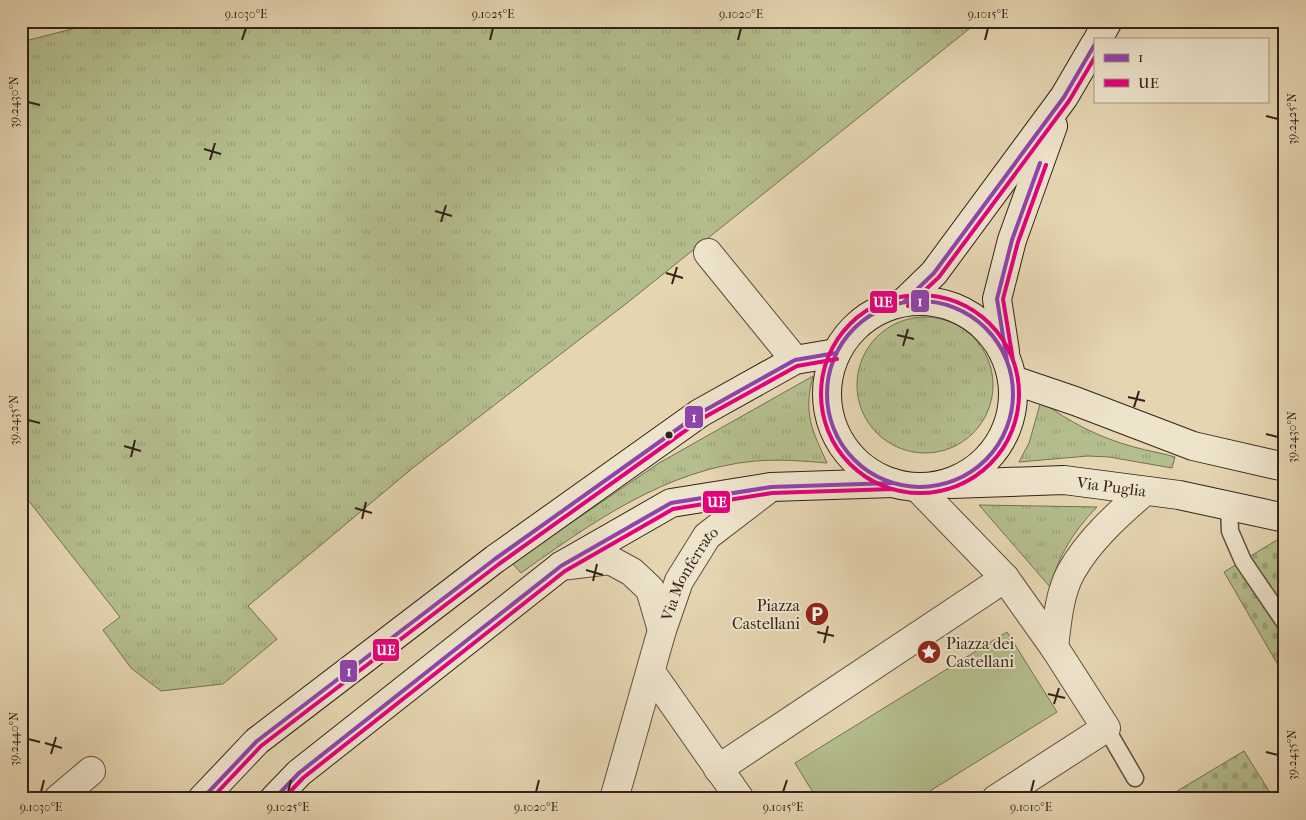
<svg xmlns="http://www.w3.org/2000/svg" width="1306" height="820" font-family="'IM FELL French Canon',serif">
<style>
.grass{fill:url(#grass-tufts);stroke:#747053}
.cemetery{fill:url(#cemetery-stones);stroke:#747053}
.park{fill:#b4bd8c;stroke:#747053}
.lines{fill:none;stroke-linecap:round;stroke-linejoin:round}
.lane-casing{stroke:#604f40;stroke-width:19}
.street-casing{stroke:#604f40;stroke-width:30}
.secondary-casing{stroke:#33221a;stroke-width:30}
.lane{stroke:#eee4cc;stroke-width:16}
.street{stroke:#eee4cc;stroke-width:28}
.secondary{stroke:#eee4cc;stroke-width:28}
.bus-1-casing{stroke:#eee4cc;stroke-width:8}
.bus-2-casing{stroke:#eee4cc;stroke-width:8}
.bus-1{stroke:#8e44ad;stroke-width:4}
.bus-2{stroke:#e5007d;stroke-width:4}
.ticks{fill:none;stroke:#33221a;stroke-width:2}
.bus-dot{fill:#33221a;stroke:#eee4cc;stroke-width:2}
.labels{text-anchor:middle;stroke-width:4;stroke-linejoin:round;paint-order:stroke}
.street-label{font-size:16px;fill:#33221a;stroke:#eee4cc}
.poi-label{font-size:16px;fill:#33221a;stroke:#eee4cc;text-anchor:end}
.line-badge{stroke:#eee4cc;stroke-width:2}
.badge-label{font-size:14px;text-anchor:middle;font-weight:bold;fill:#fff}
.neatline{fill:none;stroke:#33221a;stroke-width:2}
.ticks-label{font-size:12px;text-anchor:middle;fill:#33221a}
</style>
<defs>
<pattern id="grass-tufts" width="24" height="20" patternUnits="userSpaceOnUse" patternTransform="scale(1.25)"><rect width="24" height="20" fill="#b4bd8c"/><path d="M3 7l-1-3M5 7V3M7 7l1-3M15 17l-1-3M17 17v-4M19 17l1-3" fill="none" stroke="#9ba278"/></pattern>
<pattern id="cemetery-stones" width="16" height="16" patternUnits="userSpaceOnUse" patternTransform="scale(1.25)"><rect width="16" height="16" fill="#b4bd8c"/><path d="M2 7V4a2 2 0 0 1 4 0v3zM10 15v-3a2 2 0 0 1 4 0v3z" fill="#9ba278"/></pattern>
</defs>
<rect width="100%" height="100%" fill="#e5d5b1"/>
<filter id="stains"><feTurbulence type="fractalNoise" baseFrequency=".004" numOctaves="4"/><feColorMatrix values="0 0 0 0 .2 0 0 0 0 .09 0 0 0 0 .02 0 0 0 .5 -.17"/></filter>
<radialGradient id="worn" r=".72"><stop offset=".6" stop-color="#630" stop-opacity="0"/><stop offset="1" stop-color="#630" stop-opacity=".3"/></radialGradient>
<path class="grass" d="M86,21H979L627,303L414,467L248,606L277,639L223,684L161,691L131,668L103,630L120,617L21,491V42L76,28Z
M857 385a68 68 0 1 1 136 0a68 68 0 1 1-136 0Z
M813,376C803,414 812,430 827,463C804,461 779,459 755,461C667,469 591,523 521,573L512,563L659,463Z
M1041,401C1069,422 1100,438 1134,447C1148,451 1162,453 1175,457L1172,468L1109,457L1088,456L1019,462L1029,443Z
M979,505L1097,507C1073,532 1060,553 1050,587Z"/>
<path class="cemetery" d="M1277,540L1285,542V677L1224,572Z
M1244,751L1274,799H1164Z"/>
<path class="park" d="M1007,632L1057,712L917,799H817L795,763Z"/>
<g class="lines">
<g class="lane-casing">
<path id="lane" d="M1229,506L1230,531L1243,561L1285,623
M1106,728L1135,778"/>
</g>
<g class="street-casing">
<g id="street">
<path d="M708,253L795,360"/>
<path d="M917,487L1005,578L1054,647L1106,728L996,799"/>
<path d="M561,566L610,560L632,572L650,589L662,630"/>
<path d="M1054,647C1057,623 1059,594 1071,572C1089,540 1117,515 1145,491"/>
<path d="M651,672L740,799"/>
<path d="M718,769L1005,578"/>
<path d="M58,799L91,771"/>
<path id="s1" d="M614,799L662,630L679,581L707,536L771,487"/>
</g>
</g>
<g class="secondary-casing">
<g id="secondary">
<path d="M1098,39L1108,21"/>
<circle cx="920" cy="394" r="93"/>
<path d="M904,302L934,273L1064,97L1095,44"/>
<path d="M1005,351L997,299L1012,240L1053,126"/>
<path d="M1013,380L1075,401L1193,446L1285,467"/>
<path id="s2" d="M951,484L1064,480L1179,495L1285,518"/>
<path d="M202,799L257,741L495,559L700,413L795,360L836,353"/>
<path d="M274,799L299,773L561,566L671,503L771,487L893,483"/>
</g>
</g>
<use href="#lane" class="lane"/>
<use href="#street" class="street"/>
<use href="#secondary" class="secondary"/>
<g class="bus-1-casing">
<path id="bus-1" d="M827 394a93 93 0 1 1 186 0a93 93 0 1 1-186 0Z
M904,302L934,273L1064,97L1095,44
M1007,361L997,299L1012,240L1040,163
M202,799L257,741L495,559L700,413L795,360L836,353
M274,799L299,773L561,566L671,503L771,487L893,483"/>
</g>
<g class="bus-2-casing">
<path id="bus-2" d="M821 394a99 99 0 1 1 198 0a99 99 0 1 1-198 0Z
M908,306L939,277L1069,101L1095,57
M1013,360L1003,299L1018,242L1046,165
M211,799L261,746L499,564L703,418L797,366L837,359
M283,799L303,778L565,571L673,509L772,493L893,489"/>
</g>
<use href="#bus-1" class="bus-1"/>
<use href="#bus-2" class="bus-2"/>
</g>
<path class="ticks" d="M242,40L246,28M490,40L493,28M738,40L741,28M985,40L988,28M28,102L40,105M1266,116L1278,119M204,149L221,154M210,160L215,143M435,211L452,216M441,222L446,205M666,273L683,278M672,284L677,267M897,335L914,339M903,346L908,329M1128,397L1145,401M1134,407L1139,391M28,420L40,423M1266,434L1278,437M124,446L141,451M131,457L135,440M355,508L372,513M362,519L366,502M586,570L603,575M593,581L597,564M817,632L834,636M824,643L828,626M1048,694L1065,698M1054,704L1059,688M28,739L40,742M45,743L62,748M1266,752L1278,755M51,754L56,737M41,792L44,780M288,792L291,780M536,792L539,780M783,792L787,780M1031,792L1034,780"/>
<defs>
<g id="parking-disc" transform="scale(1.25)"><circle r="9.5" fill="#8f2418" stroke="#eee4cc"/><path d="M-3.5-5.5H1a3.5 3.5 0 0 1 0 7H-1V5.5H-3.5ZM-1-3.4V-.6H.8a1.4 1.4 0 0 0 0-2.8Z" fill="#fff"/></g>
<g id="sight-disc" transform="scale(1.25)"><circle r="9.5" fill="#8f2418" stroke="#eee4cc"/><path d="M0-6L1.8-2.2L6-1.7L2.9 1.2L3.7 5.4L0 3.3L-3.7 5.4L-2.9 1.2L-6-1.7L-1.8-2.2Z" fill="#fff"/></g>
</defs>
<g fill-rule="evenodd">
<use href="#parking-disc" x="817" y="614"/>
<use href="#sight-disc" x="929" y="652"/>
</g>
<circle class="bus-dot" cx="669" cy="435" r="4.5"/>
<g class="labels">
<g class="street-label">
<text dy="6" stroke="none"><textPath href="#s2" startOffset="161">Via Puglia</textPath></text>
<text dy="6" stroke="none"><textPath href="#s1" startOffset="239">Via Monferrato</textPath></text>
</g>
<g class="poi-label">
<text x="800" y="611">Piazza<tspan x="800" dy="18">Castellani</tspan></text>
<text x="946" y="649" text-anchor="start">Piazza dei<tspan x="946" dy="18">Castellani</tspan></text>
</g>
</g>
<g class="line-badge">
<rect x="910" y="289" width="20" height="24" rx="5" fill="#8e44ad"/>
<rect x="869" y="290" width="29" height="24" rx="5" fill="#e5007d"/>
<rect x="684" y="405" width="20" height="24" rx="5" fill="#8e44ad"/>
<rect x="702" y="490" width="29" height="24" rx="5" fill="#e5007d"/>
<rect x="372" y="638" width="28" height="24" rx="5" fill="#e5007d"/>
<rect x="339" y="659" width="19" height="24" rx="5" fill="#8e44ad"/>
</g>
<g class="badge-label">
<text x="920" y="306">1</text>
<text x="883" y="307">UE</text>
<text x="694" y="422">1</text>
<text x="717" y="507">UE</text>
<text x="386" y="655">UE</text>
<text x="349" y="676">1</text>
</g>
<rect width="1306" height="820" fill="none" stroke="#e5d5b1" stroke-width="55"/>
<rect x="1094" y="38" width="175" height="65" fill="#eee4cc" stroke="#a39685"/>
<rect x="1104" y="54" width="25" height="8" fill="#8e44ad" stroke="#a39685"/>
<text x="1138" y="62" font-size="15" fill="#33221a">1</text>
<rect x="1104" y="79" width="25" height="8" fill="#e5007d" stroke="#a39685"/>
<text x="1138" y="88" font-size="15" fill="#33221a">UE</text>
<rect x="28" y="28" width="1250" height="764" class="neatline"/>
<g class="ticks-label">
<text x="246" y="18">9.1030°E</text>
<text x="493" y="18">9.1025°E</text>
<text x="741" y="18">9.1020°E</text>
<text x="988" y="18">9.1015°E</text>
<text transform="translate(14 102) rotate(-90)" y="4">39.2430°N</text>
<text transform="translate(1292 119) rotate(-90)" y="4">39.2425°N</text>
<text transform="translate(14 420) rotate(-90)" y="4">39.2435°N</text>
<text transform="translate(1292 437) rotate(-90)" y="4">39.2430°N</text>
<text transform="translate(14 739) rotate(-90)" y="4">39.2440°N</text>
<text transform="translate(1292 755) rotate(-90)" y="4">39.2435°N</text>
<text x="41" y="811">9.1030°E</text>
<text x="288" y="811">9.1025°E</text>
<text x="536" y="811">9.1020°E</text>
<text x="783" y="811">9.1015°E</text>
<text x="1031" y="811">9.1010°E</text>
</g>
<rect width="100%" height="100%" filter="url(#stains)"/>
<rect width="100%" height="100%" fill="url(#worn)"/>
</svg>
